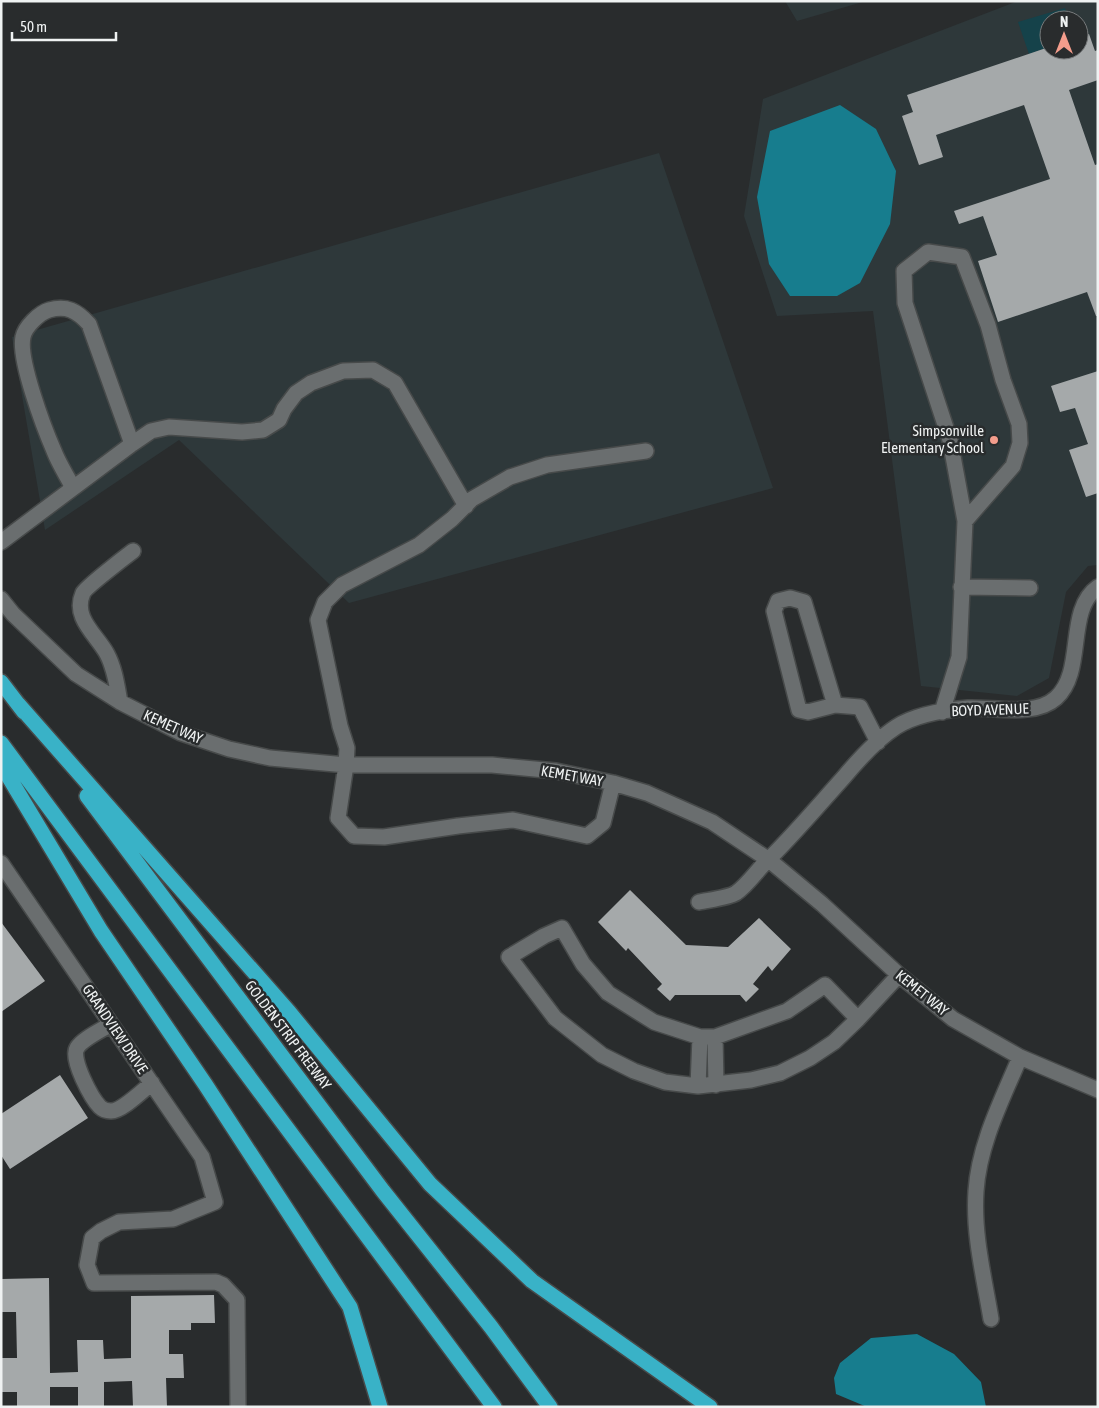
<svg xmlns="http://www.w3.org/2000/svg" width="1099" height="1408" font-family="'Asap Condensed',sans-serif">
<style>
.built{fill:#2e383a;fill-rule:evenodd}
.green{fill:#15424a}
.water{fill:#177d8e}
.building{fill:#a5a9aa}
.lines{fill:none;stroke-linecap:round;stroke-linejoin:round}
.minor-casing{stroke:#474a4a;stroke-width:18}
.highway-casing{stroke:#474a4a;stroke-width:18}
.minor{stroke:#6a6e6f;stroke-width:15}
.highway{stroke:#39b2c7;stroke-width:15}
.poi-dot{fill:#f49d8c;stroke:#292c2d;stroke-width:2}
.labels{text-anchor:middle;stroke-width:5;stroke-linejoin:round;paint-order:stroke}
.poi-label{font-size:15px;fill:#eff2f2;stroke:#292c2d;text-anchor:end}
.street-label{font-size:15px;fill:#eff2f2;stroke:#292c2d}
</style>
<rect width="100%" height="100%" fill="#292c2d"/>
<path class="built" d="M785,1H866L797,21Z
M1018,1H1098V565L1088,566L1066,592L1049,678L1017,696L921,686L873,311L777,316L744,216L763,99ZM1049,20H1079V50H1049Z
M659,153L773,488L349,603L179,440L45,530L12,337Z"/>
<path class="green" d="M1065,8L1069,20H1049V47L1029,54L1018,22Z"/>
<path class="water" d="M840,105L876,129L896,171L890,224L860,283L837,296H790L769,264L757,197L770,131Z
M917,1334L954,1354L981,1382L986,1407H867L836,1394L834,1378L840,1363L871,1338Z"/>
<path class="building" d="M1089,34L1095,51L1098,50V80L1069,90L1095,165L1098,164V316H1096L1087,292L998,322L978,261L997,255L983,216L959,224L954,211L1050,179L1024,105L936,135L943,157L919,165L902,116L913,112L907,95L1049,47V50H1079V37Z
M1098,371V493L1086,497L1069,450L1088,444L1075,408L1060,412L1051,386Z
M630,890L686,945L728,947L759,918L791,949L772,971L768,966L753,984L759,989L746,1002L740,995H675L670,1001L657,989L662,984L628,948L626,951L598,922Z
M1,922L45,981L1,1012Z
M60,1075L88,1118L10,1169L1,1155V1114Z
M49,1278L50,1373L78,1372L77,1340H103L104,1359L131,1358V1296L214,1295L215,1323H191V1330H169V1354H183L184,1378H166L167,1407H133L132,1381L104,1382V1407H78V1387H50V1407H17V1392H1V1358H17L16,1312H1V1279Z"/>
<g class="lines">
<g class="minor-casing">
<path id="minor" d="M73,488C67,476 59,464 54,451C44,428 18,359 23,337C25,327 39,313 49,310C67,305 77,311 89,324L132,444
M1,542L132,444L151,431L169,427L242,432L263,430L279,420L284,409L296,393L311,383L343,371L373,370L395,383L466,506
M961,587L1030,588
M1,599L13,614L76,674L120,702L181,733L229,749L270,758L346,765H492L556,771L613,783L647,793L712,822L769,860L822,904L899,975L953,1019L1020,1057L1098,1090
M120,702C117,686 115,669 107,654C97,635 72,618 83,593C86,587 125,557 133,551
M835,705L808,712L799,710L774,611L778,601L790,598L804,602L835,705L860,707L878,742
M942,712L959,657L965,521L950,440L905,303L904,271L928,252L962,257L988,325L1003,380L1019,424L1020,443L1013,466L965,521
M613,783L603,823L587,836L513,820L458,826L384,837L354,836L338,818L346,765L347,748L340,726L318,620L325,602L342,585L419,545L452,519L472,499L510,477L547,465L646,451
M1,863L202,1157L215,1202L173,1219L119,1222L101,1231L92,1238L87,1265L94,1283L216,1282L223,1285L237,1300L238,1407
M699,902C708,900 728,898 736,893C745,887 754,875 762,866C791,838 817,807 844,777C859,759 876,740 896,727C916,714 944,710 968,708C995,707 1035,717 1056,698C1086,671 1065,610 1098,587
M858,1019L825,985L787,1011L715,1037H700L654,1022L608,993L583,964L562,928L544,936L509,957L555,1018L602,1055L634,1071L665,1082L698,1086L751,1080L780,1073L810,1058L834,1042L858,1019L899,975
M111,1024C102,1030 82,1039 77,1048C70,1059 92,1099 100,1107C103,1110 108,1111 111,1111C122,1111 142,1091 152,1083
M715,1037L716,1085
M698,1086L700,1037
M991,1319C984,1277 973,1234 976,1191C979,1144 1002,1100 1020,1057"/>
</g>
<g class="highway-casing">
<path id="highway" d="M1,682L24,712
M18,704L289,1012L430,1184L532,1281L710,1407
M1,743L494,1407
M1,764L101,931L205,1084L350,1307L380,1407
M87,796L383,1191L491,1327L550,1407"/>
</g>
<use href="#minor" class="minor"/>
<use href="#highway" class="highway"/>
</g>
<circle class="poi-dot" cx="994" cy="440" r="5"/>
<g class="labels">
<g class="poi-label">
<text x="984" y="436">Simpsonville<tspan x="984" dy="17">Elementary School</tspan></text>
</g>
<g class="street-label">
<text transform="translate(990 710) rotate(-2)" y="5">BOYD AVENUE</text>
<text transform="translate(173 727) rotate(24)" y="5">KEMET WAY</text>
<text transform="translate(572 776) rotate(10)" y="5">KEMET WAY</text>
<text transform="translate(922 993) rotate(39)" y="5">KEMET WAY</text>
<text transform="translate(115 1029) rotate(56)" y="5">GRANDVIEW DRIVE</text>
<text transform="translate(288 1035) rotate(53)" y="5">GOLDEN STRIP FREEWAY</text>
</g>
</g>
<rect width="1099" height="1408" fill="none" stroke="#eff2f2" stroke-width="5"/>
<g transform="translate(1064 35)"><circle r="24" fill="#292c2d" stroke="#787b7c"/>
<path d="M0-4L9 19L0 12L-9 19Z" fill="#f49d8c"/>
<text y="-8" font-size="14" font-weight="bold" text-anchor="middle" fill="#eff2f2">N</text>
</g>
<path d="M12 32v8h104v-8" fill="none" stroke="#eff2f2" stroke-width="2.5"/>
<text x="20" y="32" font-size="15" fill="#eff2f2" stroke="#292c2d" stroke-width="4" paint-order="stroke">50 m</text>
</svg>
